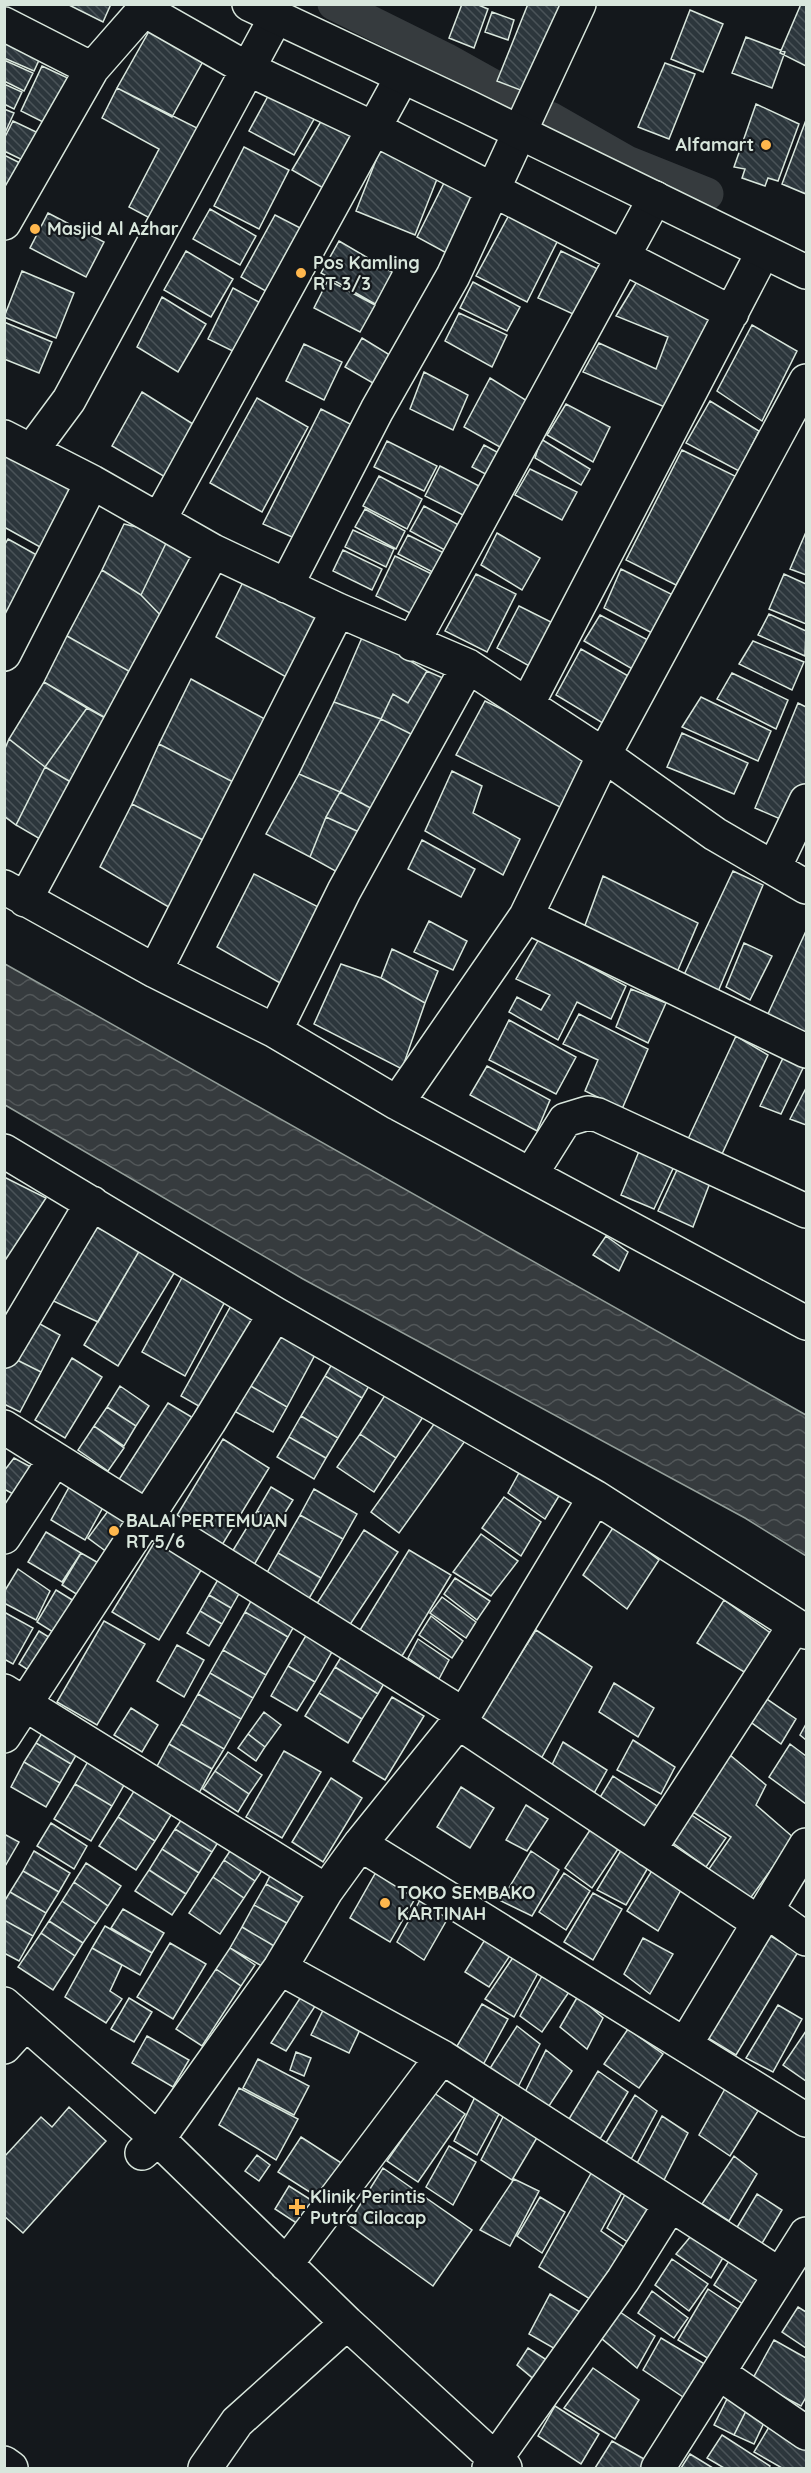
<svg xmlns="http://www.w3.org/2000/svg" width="811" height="2473" font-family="Quicksand,sans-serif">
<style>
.water{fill:url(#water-waves);stroke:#939e99;stroke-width:1.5}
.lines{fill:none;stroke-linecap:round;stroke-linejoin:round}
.canal{stroke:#363b3e;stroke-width:33}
.building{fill:url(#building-back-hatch);stroke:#d8e6dc;stroke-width:1.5}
.minor-casing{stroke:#d8e6dc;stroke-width:36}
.highway-casing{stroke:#d8e6dc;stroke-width:36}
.minor{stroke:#14181c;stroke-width:33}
.highway{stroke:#14181c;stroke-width:33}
.poi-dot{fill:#ffb74d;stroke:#14181c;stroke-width:2}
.labels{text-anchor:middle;stroke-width:4.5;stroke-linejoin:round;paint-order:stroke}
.poi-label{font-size:18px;font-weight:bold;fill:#d8e6dc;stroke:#14181c;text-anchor:start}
</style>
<defs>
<pattern id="water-waves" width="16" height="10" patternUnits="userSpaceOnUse" patternTransform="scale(1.5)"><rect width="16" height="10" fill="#363b3e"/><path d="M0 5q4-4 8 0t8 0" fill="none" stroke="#525759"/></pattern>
<pattern id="building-back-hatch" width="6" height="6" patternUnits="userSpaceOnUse" patternTransform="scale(1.5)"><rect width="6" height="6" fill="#2c363c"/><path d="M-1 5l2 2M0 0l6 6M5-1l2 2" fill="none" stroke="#4a5358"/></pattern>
</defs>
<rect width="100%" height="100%" fill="#14181c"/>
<path class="water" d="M5,964L806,1415V1556L745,1518L303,1279L5,1105Z"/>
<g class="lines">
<path class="canal" d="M334,4L445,59L515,98
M550,118L627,162L707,194"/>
</g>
<path class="building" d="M67,4H111L103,22Z
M462,4H476L488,9L474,48L449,38Z
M528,4H568L531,94L497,81Z
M801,4H806V66L780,53Z
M690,10L723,24L703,72L671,59Z
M492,12L514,20L508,40L485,32Z
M152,26L206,56L172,117L117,88Z
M746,37L785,52L772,88L732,73Z
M4,41L40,58L34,71L4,58Z
M4,60L33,73L24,91L4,81Z
M665,63L695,74L669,139L638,127Z
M42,66L72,80L51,126L21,111Z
M4,84L22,92L14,109L4,104Z
M273,87L318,112L294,155L249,131Z
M117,88L207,133L159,223L129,207L159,149L102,118Z
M756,104L799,124L778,181L768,178L765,186L742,178L745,169L734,167Z
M4,109L14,113L4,135Z
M323,118L358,139L330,192L292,170Z
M806,120V194L782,184Z
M13,121L49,138L33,165L4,151V139Z
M244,147L289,170L259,229L214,206Z
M380,150L439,174L415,235L356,211Z
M4,155L32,169L4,190Z
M447,177L483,195L452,256L417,237Z
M210,209L256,236L240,265L193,239Z
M48,213L104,242L86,277L30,248Z
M275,215L310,233L278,298L241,277Z
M509,215L558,240L527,302L476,276Z
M339,241L392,272L375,304L321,273Z
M186,251L233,279L211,317L164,290Z
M561,251L606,273L584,319L538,298Z
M22,271L74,293L56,338L4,317Z
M639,278L716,317L674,411L583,372L599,343L656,369L668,337L616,316Z
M328,280L375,305L360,332L314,308Z
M473,282L520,307L507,331L460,308Z
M233,288L268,307L243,356L208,339Z
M162,297L206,324L178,372L137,347Z
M459,313L507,335L492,367L445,341Z
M4,322L52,342L39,373L4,359Z
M752,325L797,351L762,421L717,391Z
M362,338L398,360L385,390L345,367Z
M304,344L342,362L324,400L286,381Z
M424,372L468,395L453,430L410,409Z
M490,378L532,404L507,451L464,427Z
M142,392L201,429L172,481L112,446Z
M257,398L308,427L262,512L210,483Z
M710,401L759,431L739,471L686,443Z
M566,404L610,427L593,462L547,435Z
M321,409L358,428L301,541L263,524Z
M541,439L590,469L581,485L535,458Z
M387,441L437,466L424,491L374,467Z
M484,445L508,458L497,480L472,467Z
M4,448L82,489L49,552L4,527Z
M682,450L737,477L676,585L626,560Z
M440,466L485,489L471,519L425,496Z
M530,469L577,492L562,520L515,495Z
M379,476L422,499L407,529L363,506Z
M424,506L466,529L452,554L410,531Z
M365,509L405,531L396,549L355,527Z
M124,524L170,535L141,595L102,570Z
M353,530L394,549L386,567L345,547Z
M806,532V575L790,569Z
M497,533L540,558L522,590L481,565Z
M170,535L205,558L168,623L141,595Z
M408,535L454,558L444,578L398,554Z
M8,539L44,559L4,632V546Z
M343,550L382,569L372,590L333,571Z
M395,556L438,577L418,617L376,596Z
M621,569L673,595L652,633L604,608Z
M102,570L141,595L168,623L141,678L67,636Z
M247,574L325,620L293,681L216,637Z
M476,574L516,594L487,652L445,631Z
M784,574L806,584V624L769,609Z
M519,606L561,627L540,672L497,648Z
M769,614L806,631L805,656L758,635Z
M600,615L648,640L634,670L584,641Z
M364,633L427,671L408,703L393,694L381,719L334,702Z
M67,636L141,678L116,724L44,682Z
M753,641L804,662L792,690L739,664Z
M581,649L630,677L606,725L556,695Z
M427,671L452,682L421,739L381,719L393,694L408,703Z
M732,673L788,700L776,729L717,699Z
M191,679L272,723L239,785L159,744Z
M44,682L87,708L45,767L9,739Z
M701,697L771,731L758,761L682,727Z
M485,701L591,753L566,810L456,755Z
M334,702L381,719L340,792L299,774Z
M798,703L806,707V796L794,825L755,808Z
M87,708L116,724L81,788L45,767Z
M381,719L421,739L382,814L340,792Z
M682,733L748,763L734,794L667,767Z
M9,739L45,767L16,825L4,816V751Z
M159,744L239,785L211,844L132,804Z
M45,767L81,788L52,846L16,825Z
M452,771L482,786L473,813L520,839L503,875L425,831Z
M299,774L340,792L326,817L310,857L266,834Z
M340,792L382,814L368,836L326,817Z
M132,804L211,844L172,909L100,867Z
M326,817L368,836L348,878L310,857Z
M422,840L475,869L461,897L408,869Z
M733,871L763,885L717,994L682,979Z
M254,874L326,911L287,987L217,947Z
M603,876L698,923L675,977L584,928Z
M429,921L467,941L453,970L414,952Z
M806,931V1033L767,1016Z
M539,939L626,986L611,1019L577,1002L558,1040L509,1012L517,997L541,1010L550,995L516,979Z
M744,943L772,956L750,1000L726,987Z
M392,949L438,971L425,1003L381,978Z
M341,964L381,978L425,1003L402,1069L314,1024Z
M631,989L666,1003L648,1043L616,1027Z
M579,1014L648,1049L622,1109L585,1091L598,1060L563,1044Z
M509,1020L576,1057L556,1094L489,1060Z
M736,1036L768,1055L722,1154L688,1139Z
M784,1056L805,1064L781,1114L760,1106Z
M487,1066L550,1100L537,1131L470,1095Z
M806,1088V1125L790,1119Z
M642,1144L678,1158L654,1209L621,1195Z
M682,1159L713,1175L693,1227L658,1211Z
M4,1177L46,1198L4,1262Z
M87,1223L141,1248L98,1322L47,1298Z
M606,1236L628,1252L619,1271L593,1255Z
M141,1248L176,1270L118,1366L84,1345Z
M185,1272L228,1296L185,1376L142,1352Z
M233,1302L266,1322L211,1413L181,1396Z
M31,1319L60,1335L41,1372L11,1357Z
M277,1332L316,1353L287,1407L249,1385Z
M11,1357L41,1372L20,1412L4,1404V1370Z
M336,1357L373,1379L362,1398L325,1376Z
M72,1358L102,1377L65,1438L35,1420Z
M325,1376L362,1398L338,1438L301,1416Z
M249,1385L287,1407L273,1432L234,1411Z
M120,1386L149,1406L136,1426L107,1407Z
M389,1389L425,1414L396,1458L360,1434Z
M168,1403L205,1425L153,1502L118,1481Z
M107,1407L136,1426L124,1446L94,1426Z
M301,1416L338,1438L326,1458L289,1437Z
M437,1420L465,1441L399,1533L371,1512Z
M94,1426L124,1448L108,1471L78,1450Z
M360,1434L396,1458L374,1492L337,1467Z
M289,1437L326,1458L314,1479L277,1457Z
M223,1439L269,1468L222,1545L176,1517Z
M14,1458L42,1473L26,1501L4,1489V1471Z
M520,1471L559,1496L545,1519L508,1493Z
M73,1480L107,1500L85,1540L51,1520Z
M271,1487L293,1500L278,1524L257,1511Z
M314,1489L357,1514L343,1539L300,1515Z
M504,1497L541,1522L521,1556L482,1528Z
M114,1503L141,1523L115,1558L88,1538Z
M257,1511L278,1524L254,1565L232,1552Z
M300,1515L343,1539L321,1578L278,1553Z
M614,1526L659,1560L627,1609L583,1575Z
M364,1530L398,1552L349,1626L316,1605Z
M46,1532L81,1553L62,1582L28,1562Z
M160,1533L206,1562L159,1640L112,1612Z
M481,1534L518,1561L491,1596L453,1572Z
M409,1550L451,1575L402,1656L360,1630Z
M81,1553L111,1570L89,1602L62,1585Z
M278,1553L321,1578L307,1602L264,1578Z
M18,1569L50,1591L36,1620L4,1603V1592Z
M223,1571L245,1583L231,1608L209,1595Z
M455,1578L490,1601L477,1620L444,1594Z
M56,1590L84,1607L64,1639L37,1622Z
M256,1592L299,1617L288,1637L245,1612Z
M209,1595L231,1608L222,1624L200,1611Z
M442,1597L476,1622L466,1638L430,1613Z
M724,1600L772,1634L749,1675L697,1643Z
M200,1611L222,1624L209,1646L187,1633Z
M4,1612L33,1628L13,1664L4,1659Z
M245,1612L288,1637L266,1675L223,1650Z
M431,1616L463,1641L452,1658L419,1635Z
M104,1621L145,1644L97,1725L57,1702Z
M311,1627L337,1643L315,1682L288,1666Z
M536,1630L592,1667L537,1766L473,1729Z
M39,1631L60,1644L39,1677L19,1664Z
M418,1639L449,1660L439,1679L408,1658Z
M177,1645L204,1660L184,1697L157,1681Z
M346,1649L389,1675L378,1694L335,1667Z
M223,1650L266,1675L253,1698L210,1673Z
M288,1666L315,1682L297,1711L271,1696Z
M335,1667L378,1694L362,1719L319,1693Z
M210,1673L253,1698L241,1719L198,1694Z
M614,1683L654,1708L638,1737L599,1712Z
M319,1693L362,1719L348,1743L305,1716Z
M758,1693L796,1719L781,1744L745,1718Z
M198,1694L241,1719L224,1749L181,1724Z
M392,1697L424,1716L385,1780L353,1761Z
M131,1708L158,1725L142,1752L114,1735Z
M264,1712L281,1725L265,1747L248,1734Z
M181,1724L224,1749L212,1769L169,1744Z
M806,1724V1740L800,1735Z
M47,1725L82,1745L71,1764L36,1743Z
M248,1734L265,1747L256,1761L238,1748Z
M633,1740L675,1767L661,1794L617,1770Z
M563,1742L607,1770L593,1795L550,1769Z
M36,1743L71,1764L60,1783L24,1762Z
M169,1744L212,1769L198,1795L155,1770Z
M790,1744L806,1756V1804L769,1777Z
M94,1751L131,1773L112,1806L75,1784Z
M284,1751L321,1772L282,1838L246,1817Z
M228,1752L262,1775L249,1794L215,1771Z
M730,1755L766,1785L756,1805L794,1838L749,1900L709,1869L731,1837L687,1808Z
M24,1762L60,1783L46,1807L11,1787Z
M215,1771L249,1794L238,1812L203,1789Z
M613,1776L657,1806L645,1832L596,1804Z
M331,1778L362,1798L323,1862L292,1842Z
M139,1783L176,1807L155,1841L118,1817Z
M75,1784L112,1806L91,1841L54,1819Z
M461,1787L494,1808L470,1848L437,1827Z
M526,1805L548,1819L527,1851L506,1840Z
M684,1810L726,1838L706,1867L662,1835Z
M186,1813L222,1836L212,1852L175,1829Z
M118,1817L155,1841L136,1870L99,1846Z
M596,1821L624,1840L592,1888L565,1868Z
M51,1823L87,1846L74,1869L37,1846Z
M175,1829L212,1852L199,1873L162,1849Z
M4,1834L19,1842L4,1868Z
M236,1842L267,1863L255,1881L224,1860Z
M626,1842L652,1861L626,1905L597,1890Z
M162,1849L199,1873L186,1894L149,1870Z
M34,1851L70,1873L59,1892L23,1871Z
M531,1851L559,1870L532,1916L501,1901Z
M224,1860L255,1881L244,1898L213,1877Z
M86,1863L121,1886L108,1906L74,1882Z
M656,1864L686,1881L658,1931L627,1911Z
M380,1865L421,1888L390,1942L350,1918Z
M274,1868L313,1891L305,1906L266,1884Z
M149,1870L186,1894L172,1915L135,1891Z
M23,1871L59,1892L46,1913L10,1892Z
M564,1873L590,1891L566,1930L539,1912Z
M213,1877L244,1898L220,1934L189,1913Z
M74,1882L108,1906L96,1924L62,1901Z
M266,1884L305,1906L294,1927L254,1905Z
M425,1891L453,1909L424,1960L397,1942Z
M10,1892L46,1913L33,1936L4,1920V1902Z
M593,1893L622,1909L593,1960L564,1942Z
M62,1901L96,1924L83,1943L49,1921Z
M254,1905L294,1927L281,1950L242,1927Z
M123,1909L164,1933L152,1953L111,1928Z
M4,1920L33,1936L19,1961L4,1953Z
M49,1921L83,1943L75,1956L41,1933Z
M105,1926L152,1953L140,1975L92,1948Z
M242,1927L281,1950L269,1970L230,1948Z
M41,1933L75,1956L53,1990L18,1967Z
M489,1933L513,1951L489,1987L465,1972Z
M769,1935L798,1952L736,2055L708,2038Z
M643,1938L673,1954L650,1994L624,1974Z
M170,1943L206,1964L173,2019L137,1997Z
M92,1948L122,1965L110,1991L122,1999L106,2023L65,1997Z
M230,1948L255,1965L241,1986L216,1969Z
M516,1953L538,1973L514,2017L485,1999Z
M216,1969L241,1986L202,2046L176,2029Z
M542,1976L569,1992L542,2032L520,2016Z
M308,1986L321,1997L286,2051L271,2043Z
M578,1996L603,2018L587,2049L560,2027Z
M129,1998L152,2012L134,2042L111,2029Z
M328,2000L365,2019L349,2053L311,2035Z
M482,2004L508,2019L483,2065L457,2046Z
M778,2005L802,2019L773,2072L746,2058Z
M517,2026L540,2044L515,2093L487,2073Z
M628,2029L663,2054L639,2088L604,2064Z
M806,2031V2081L783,2065Z
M147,2036L189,2060L173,2087L132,2063Z
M546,2050L572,2071L547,2109L525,2092Z
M296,2052L311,2058L304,2076L290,2070Z
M258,2059L309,2086L294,2115L243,2088Z
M598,2071L628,2092L600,2139L569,2119Z
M726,2087L758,2111L730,2156L699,2135Z
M239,2088L298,2119L276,2160L219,2125Z
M434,2093L465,2114L418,2182L387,2161Z
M635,2095L657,2111L629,2163L604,2146Z
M475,2097L499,2114L477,2155L454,2141Z
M69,2107L106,2141L23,2233L4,2216V2157L41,2117L52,2127Z
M504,2115L538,2136L512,2180L481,2160Z
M662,2116L688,2133L661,2186L634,2169Z
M301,2137L349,2168L327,2203L278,2172Z
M449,2146L476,2162L453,2205L426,2187Z
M257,2155L270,2165L259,2181L245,2171Z
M734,2156L757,2174L729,2221L702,2204Z
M383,2168L472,2230L433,2286L348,2224Z
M594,2168L625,2187L601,2231L634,2254L601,2306L539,2267Z
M514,2179L539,2191L510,2246L480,2230Z
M289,2186L319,2205L304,2228L275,2209Z
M628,2189L658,2208L635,2247L607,2228Z
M757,2194L782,2210L761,2245L736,2229Z
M540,2197L565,2212L542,2253L517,2236Z
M696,2230L727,2251L711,2278L676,2254Z
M735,2251L776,2279L755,2312L714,2285Z
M672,2259L708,2284L689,2311L655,2285Z
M708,2289L750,2317L722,2367L678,2340Z
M652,2291L688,2318L674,2338L638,2313Z
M550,2294L585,2315L564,2354L529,2334Z
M798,2307L806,2312V2348L782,2332Z
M620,2312L655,2336L637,2368L601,2338Z
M661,2338L708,2366L689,2401L643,2370Z
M774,2340L806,2358V2397L801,2406L752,2380Z
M528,2348L553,2364L542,2386L517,2365Z
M593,2368L639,2400L615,2439L564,2408Z
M730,2393L750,2403L734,2435L714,2425Z
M750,2403L769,2412L754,2444L734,2435Z
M555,2406L599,2434L581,2464L538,2436Z
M772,2422L806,2442V2468H782L754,2452Z
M722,2435L770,2466L769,2468H724L707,2458Z
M612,2441L653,2464L650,2468H595Z
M690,2454L713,2468H681Z"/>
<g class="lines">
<g class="minor-casing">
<path id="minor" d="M146,11L246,68L375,129L732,313
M4,24L92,69
M4,223L92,69L149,4
M806,381L604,755L715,834L806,887
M4,437L92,482L213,551L338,610L468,666L604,755L526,916L397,1103
M32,450L69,400L276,17
M159,520L402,77
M286,586L377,410L453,276L579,4
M412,644L655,198
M4,654L92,482
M528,703L763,252
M774,868L806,801
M4,887L155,971L275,1031L397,1103L806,1323
M25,900L213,551
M526,916L806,1051
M155,971L338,610
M275,1031L344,891L468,666
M4,1151L275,1314L595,1497L464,1715L360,1844L326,1891L280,1968L158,2139L142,2153
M531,1174L565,1120L588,1113L598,1115L806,1211
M4,1351L92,1203
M4,1427L464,1715
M595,1497L806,1632
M4,1537L55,1459
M4,1691L326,1891
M458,1722L759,1923
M4,1736L209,1422L275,1314
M360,1844L685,2045
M806,1845L685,2045L806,2120
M649,1850L795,1625
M767,1911L806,1939
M280,1968L442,2057L780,2275
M4,2004L158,2139L347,2323L505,2468
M4,2047L25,2024
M286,2264L442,2057
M719,2373L806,2433
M4,2463L11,2468
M205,2468L237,2422L347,2323
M489,2468L623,2280L670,2205
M658,2468L806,2234"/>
</g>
<g class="highway-casing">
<path id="highway" d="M249,4L468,107L806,272"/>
</g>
<use href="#minor" class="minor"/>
<use href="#highway" class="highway"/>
</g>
<g class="poi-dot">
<circle cx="766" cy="145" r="6"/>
<circle cx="35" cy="229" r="6"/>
<circle cx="301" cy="273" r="6"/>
<circle cx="114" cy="1531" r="6"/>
<circle cx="385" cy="1903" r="6"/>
<path d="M294 2198h6v6h6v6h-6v6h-6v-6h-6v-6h6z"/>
</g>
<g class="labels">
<g class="poi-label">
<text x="754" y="151" text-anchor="end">Alfamart</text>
<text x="47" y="235">Masjid Al Azhar</text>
<text x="313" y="269">Pos Kamling<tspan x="313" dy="21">RT 3/3</tspan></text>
<text x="126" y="1527">BALAI PERTEMUAN<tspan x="126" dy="21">RT 5/6</tspan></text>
<text x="397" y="1899">TOKO SEMBAKO<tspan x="397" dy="21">KARTINAH</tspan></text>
<text x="310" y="2203">Klinik Perintis<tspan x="310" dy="21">Putra Cilacap</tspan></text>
</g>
</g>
<rect width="811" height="2473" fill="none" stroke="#d8e6dc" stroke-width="12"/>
</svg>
